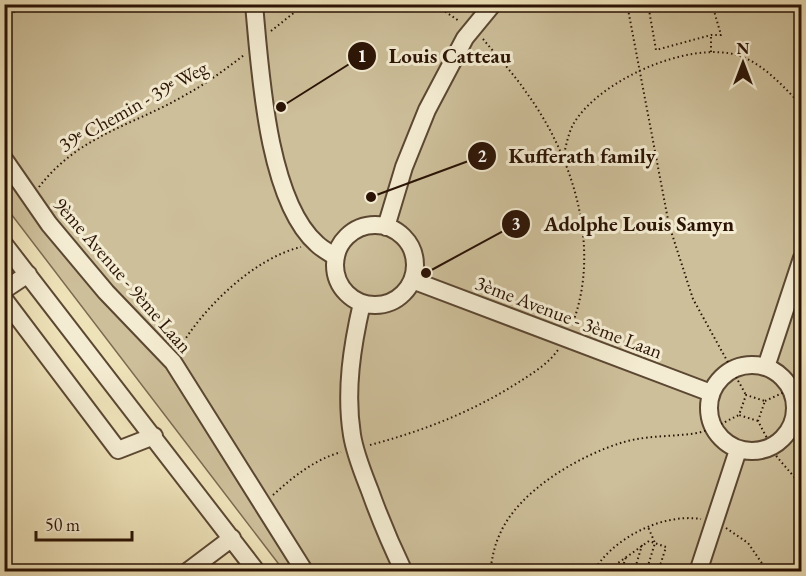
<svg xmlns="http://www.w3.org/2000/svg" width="806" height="576" font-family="'EB Garamond',serif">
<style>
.green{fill:#cdbf9a;stroke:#7c6950;stroke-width:1.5}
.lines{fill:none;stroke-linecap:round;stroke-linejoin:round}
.minor-casing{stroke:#5b4732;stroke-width:20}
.path{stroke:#2a1305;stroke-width:2;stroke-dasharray:1.5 3;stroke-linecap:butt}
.minor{stroke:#f4ecd2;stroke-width:16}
.labels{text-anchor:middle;stroke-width:6;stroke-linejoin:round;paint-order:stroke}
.street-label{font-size:20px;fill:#2a1305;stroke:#f4ecd2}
.leader{fill:none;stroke:#2a1305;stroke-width:2}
.callout-dot{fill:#2a1305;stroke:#f4ecd2;stroke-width:2}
.mark-label{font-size:18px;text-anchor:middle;font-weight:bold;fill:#fff}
.callout-label{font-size:21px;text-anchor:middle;font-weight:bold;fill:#2a1305;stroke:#f4ecd2;stroke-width:6;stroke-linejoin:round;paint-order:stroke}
</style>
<rect width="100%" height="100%" fill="#eee2b9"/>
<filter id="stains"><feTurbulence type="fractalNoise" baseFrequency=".00333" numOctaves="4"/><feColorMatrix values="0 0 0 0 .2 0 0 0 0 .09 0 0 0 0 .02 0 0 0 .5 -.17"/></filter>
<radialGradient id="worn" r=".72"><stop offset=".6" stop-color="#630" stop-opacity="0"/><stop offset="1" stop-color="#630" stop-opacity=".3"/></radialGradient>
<path class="green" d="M5,5H801V571H284L5,206Z"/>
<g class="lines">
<g class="minor-casing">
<path id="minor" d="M254,4C260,69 267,200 317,244C322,249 330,253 336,257
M4,159L49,224L106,292L173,362L305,572
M335 265a40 40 0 1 1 80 0a40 40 0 1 1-80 0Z
M386,227L404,167L427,110L465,38L493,4
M4,244L257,572
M412,280L711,393
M4,290L28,274
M4,299L118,450L154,436
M362,303C352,346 345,391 352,435C355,454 363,473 370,491C380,519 391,545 404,572
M709 408a43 43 0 1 1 86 0a43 43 0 1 1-86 0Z
M766,367L802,258
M187,572L232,538
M698,572L738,450"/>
</g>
<path class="path" d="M434,4L459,21
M627,4L669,225L693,299L746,395
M648,4L656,50L711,35H721L712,4
M4,22L22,4
M271,31L305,4
M483,39C497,56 513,73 526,92C573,156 602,248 572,325
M711,52V35
M563,158C566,147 568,133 574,123C600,80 688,41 737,55C763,63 783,86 802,106
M39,187C80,134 133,126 187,94C207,83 226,69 244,55
M179,349C203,308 254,258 301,247
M793,393L802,388
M765,401L791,389
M758,421L739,415L746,395L765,401L758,421L777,457L802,486
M370,445C423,431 472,412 519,382C533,373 548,364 558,350
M273,495C294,476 314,460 341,452
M726,528L748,543L768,572
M490,572C492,559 494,547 499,536C517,491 580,455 624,442C649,435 673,437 697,433C712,430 726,421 739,415
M593,572C613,538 662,513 701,519
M609,572L611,568L649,541L666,547L658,572
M621,572L626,557
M634,572L642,545
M646,572L655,543L648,527
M758,572L766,568"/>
<use href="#minor" class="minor"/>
</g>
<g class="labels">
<g class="street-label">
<text transform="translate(133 106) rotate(-29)" y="7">39ᵉ Chemin - 39ᵉ Weg</text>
<text transform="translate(123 275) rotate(49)" y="7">9ème Avenue - 9ème Laan</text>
<text transform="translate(569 317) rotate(21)" y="7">3ème Avenue - 3ème Laan</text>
</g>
</g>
<path class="leader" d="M281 107L362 56M371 197L482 156M426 273L516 224"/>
<g class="callout-dot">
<circle cx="281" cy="107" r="6"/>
<circle cx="371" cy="197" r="6"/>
<circle cx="426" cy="273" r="6"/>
<circle cx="362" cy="56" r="15"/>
<circle cx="482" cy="156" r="15"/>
<circle cx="516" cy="224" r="15"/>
</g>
<g class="mark-label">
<text x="362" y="62">1</text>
<text x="482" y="162">2</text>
<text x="516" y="230">3</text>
</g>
<g class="callout-label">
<text x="450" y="63">Louis Catteau</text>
<text x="582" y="163">Kufferath family</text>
<text x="639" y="231">Adolphe Louis Samyn</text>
</g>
<rect width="806" height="576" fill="none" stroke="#eee2b9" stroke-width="24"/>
<rect x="6" y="6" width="794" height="564" fill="none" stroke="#2a1305" stroke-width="3"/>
<rect x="12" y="12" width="782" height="552" fill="none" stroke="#2a1305" stroke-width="1.5"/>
<g transform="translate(743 63)" stroke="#f4ecd2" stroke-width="4.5" paint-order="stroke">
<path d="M0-4.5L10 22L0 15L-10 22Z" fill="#2a1305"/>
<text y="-9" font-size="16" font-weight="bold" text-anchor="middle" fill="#2a1305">N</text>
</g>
<path d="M36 531v9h96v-9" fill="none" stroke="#2a1305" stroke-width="3"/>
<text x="45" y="531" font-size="18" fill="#2a1305" stroke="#f4ecd2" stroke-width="4.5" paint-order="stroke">50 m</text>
<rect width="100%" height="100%" filter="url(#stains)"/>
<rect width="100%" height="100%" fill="url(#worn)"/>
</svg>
